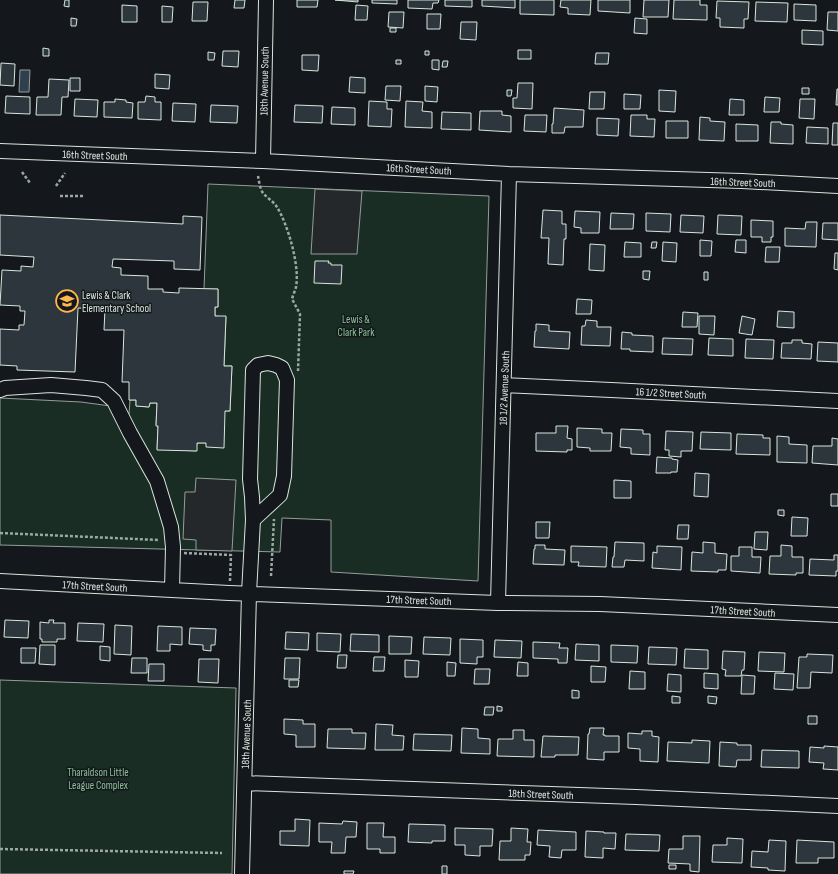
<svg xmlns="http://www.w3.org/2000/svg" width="838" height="874" font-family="'Sofia Sans Condensed',sans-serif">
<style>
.green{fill:#1a2d24;stroke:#939e99}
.parking{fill:#24282b;stroke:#939e99}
.water{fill:#2f3f4d;stroke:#939e99}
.building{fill:#2c363c;stroke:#d8e6dc}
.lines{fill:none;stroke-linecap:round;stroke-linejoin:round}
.minor-casing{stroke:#d8e6dc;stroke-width:16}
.path{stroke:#9da8a2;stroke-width:2.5;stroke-dasharray:3 2;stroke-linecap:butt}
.minor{stroke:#14181c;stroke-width:14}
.labels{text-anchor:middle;stroke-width:3;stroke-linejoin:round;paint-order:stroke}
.street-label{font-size:11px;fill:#d8e6dc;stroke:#14181c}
.poi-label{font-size:11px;fill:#d8e6dc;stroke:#14181c;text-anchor:start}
.park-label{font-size:11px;fill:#8ac095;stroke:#14181c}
</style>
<rect width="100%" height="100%" fill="#14181c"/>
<path class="green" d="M208,184L489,196L478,581L331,572V520L282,518L280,552L0,545V398L81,402L118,407L129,414L130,400H136V406L149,407L150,403H157L156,425L158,426L157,449L196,451L197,443H206L225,411H230L232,366H224L226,317L215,316V307H218V289H204Z
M0,680L236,688L232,874H0Z"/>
<path class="parking" d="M315,189L362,191L357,254H311Z
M196,478L236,480L232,551L196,550V540L183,539L185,492H195Z"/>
<path class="water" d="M20,70H30L29,92H19Z"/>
<path class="building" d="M65,0H69V7L64,6Z
M235,0H245L244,8H234Z
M297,0H318L317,7H297Z
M335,0H358V2Z
M372,0H397V4L372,3Z
M408,0H439L438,3H433L432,9L408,8Z
M445,0H472V7L445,6Z
M482,0H515V8L482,6Z
M520,0H554V15L520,14Z
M561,0H591L590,15L568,14V8L560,7Z
M598,0H630V13L598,11Z
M644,0H669L668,17H643Z
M674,0H700V5H707V20L673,19Z
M717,1L749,2L748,19H744V28L720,27V18H716Z
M193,2H208L207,21H192Z
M756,2L788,3L787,22L755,21Z
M794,4L816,5V21L794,20Z
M122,5L137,6V22H122Z
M356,5L368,6L367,20H355Z
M162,6L173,7L172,22H162Z
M389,12H404L403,28L388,27Z
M828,12H838V31L827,30Z
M427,14H441L440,29H427Z
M71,18L77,19L76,26H71Z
M635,18L647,19V34L634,33Z
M461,22H477L476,40L460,39Z
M390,28H396V32H390Z
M802,30L823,31V45L802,44Z
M43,48L49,49V56H43Z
M518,50H531V59H518Z
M223,51H239L238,67L222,66Z
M425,51H429V55H425Z
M208,52L215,53L214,60H208Z
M596,53H609L608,64H595Z
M302,55H319L318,71L302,70Z
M396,60H401V64H396Z
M432,60H439V70L432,69Z
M443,61H448L447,67H442Z
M1,63L15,64L14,86L0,85Z
M155,74L170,75L169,89L155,88Z
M350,77L365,78V93L349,92Z
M70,78H80V91H70Z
M49,79L69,80L68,97H62L61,115H36L37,97H48Z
M518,83H533L532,109L513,108V98H517Z
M386,86H401L400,101L385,100Z
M425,86L438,87L437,102L425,101Z
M802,88H809V94H802Z
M837,89H838V105H836Z
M507,90H512L511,96H507Z
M659,90L676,91L675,112L659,111Z
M590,92H605L604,109H589Z
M624,94L641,95L640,109H624Z
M6,96L30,97V114L5,113Z
M146,96L155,97V102H161V120L138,119V102H145Z
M765,97L780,98L779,112H764Z
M75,99L98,100L97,117L74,116Z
M115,99L126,100V102L133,103L132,118L104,117V102H115Z
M730,99L744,100V115H729Z
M800,99H815L814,119L799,118Z
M369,101L387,102V109H392L391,127L368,126Z
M406,101L423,102L422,111L432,112V128L405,127Z
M173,103L196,104L195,122L172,121Z
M211,105L238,106L237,123L210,122Z
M295,105L323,106L322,123L294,122Z
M332,107L355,108V125L331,124Z
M554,108L584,110L583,127H565L564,133H552V124H553Z
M480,111H502V115L511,116V132L479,130Z
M442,112L471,113V130L441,129Z
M525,115H547L546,132L524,131Z
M631,115H647V119H655L654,137L630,136Z
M700,117L710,118V121L725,122L724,141L699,140Z
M597,118L619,119L618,136L597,135Z
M666,121H688V138H666Z
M771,122H781V124L793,125V144L770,143Z
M833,123H838V145H832Z
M736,124L758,125V141H736Z
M807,127L828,128V144L806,143Z
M543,210L562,211V224H566V239H564L563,265L548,264L549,238H541Z
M575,211L600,212L599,233H581V228L574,227Z
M611,213L634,214L633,229H610Z
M646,213L671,214L670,232L646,231Z
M0,215L183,224V216L202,217L200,270L174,269V261L113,259L112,267L121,268V275L148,276V289H163V292L179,293V288L218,289V307H215V316H226L224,366H232L230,411H225L224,448L206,447V443H197V451L157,450L158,426H156L157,403H150L149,407L136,406V400H129V382H122L124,330H104L105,309L78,308L75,372L17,370V366L0,365V329L19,330V325H24L25,311H20V306L0,305L2,270L21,271V266L33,267L34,257L0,255Z
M681,215L704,216L703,233L680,232Z
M718,215L742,216L741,235L717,234Z
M751,220L773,221V237H771V242H762V237H751Z
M806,222H817L816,247L785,246V228L805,229Z
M823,223H838V240L822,239Z
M700,240L712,241L711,256H700Z
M736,240H746V253L735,252Z
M625,242L641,243V257H624Z
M652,242H657L656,248H651Z
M663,242L677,243L676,262L662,261Z
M590,244L605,245L604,271L589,270Z
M766,247H780L779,262H765Z
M835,253H838V270L834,269Z
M315,261H329L328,263H331V265H342L341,284L314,283Z
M643,271H650L649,280L643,279Z
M704,272H708V280H704Z
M577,299L592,300L591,314H576Z
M778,311L794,312V328L777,327Z
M683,312L698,313L697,327H682Z
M699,316H715L714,335L699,334Z
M742,316L755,319L752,335L739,333Z
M586,320L597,321V327H611L610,346L581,345L582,326H585Z
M536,324L549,325V331L570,332L569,349L534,347L535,331H536Z
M622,332L632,333V335L653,336V352L630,351V349H621Z
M663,338L693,339L692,355L662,354Z
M709,338L733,339V356L708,355Z
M746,339L774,340L773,359L745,358Z
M792,340H802V343L812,344L811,359L781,358L782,343H792Z
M818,342L838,343V362L817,361Z
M556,426H568L567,438L572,439V450H567V452L536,451V433H556Z
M577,428L602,429V433H612L611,451H590V448L577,447Z
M621,429L643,430V434H650V455L631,454V448L620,447Z
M666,431L693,432L692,451H681V457L669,456V450H665Z
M701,432L731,433V450L700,449Z
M737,434L763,435V438H770V455L736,454Z
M777,436L789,437V444L807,445V463L777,462Z
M832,438L838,439V465L812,463L813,446H832Z
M657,457L672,458V459L678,460L677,472H671V473H656Z
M695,473L709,474L708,497L694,496Z
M614,480L631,481V498H614Z
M831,494H838V506H831Z
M778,510H784V516L778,515Z
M792,517L808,518L807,536H791Z
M536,522H550L549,538H536Z
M678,525H689L688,539H677Z
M755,532H768L767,550L754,549Z
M615,542L644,543V561L625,560L624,567H612L613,557H614Z
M703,542L715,543V553L727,554L726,570H718V572L691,571L692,552L703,553Z
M535,545H545V549L565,550L564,565L533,564L534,549H535Z
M781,545L792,546V557H803V573H796V575L769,574L770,556H781Z
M571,546L607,547L606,567L578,566L579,562H571Z
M657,546L682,547L681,570L652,568L653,552L657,553Z
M739,547H752V557H761L760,573L731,571V556H739Z
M834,555H838V571H836V576L809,575L810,559L834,560Z
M5,620L29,621L28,638L4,637Z
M49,620H54L53,623H65V639H57V642H42V639H40V622L49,623Z
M78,623L104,624L103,642L77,641Z
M115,625L132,626L131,655L114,654Z
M158,626L182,627V645L170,644V651H157Z
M190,628L216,629L215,645H211V651L203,650V645L189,644Z
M286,632L309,633L308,650L285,649Z
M317,633L341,634L340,652L317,651Z
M351,634L379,635V652L350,651Z
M389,636L412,637L411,654H389Z
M424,637L451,638L450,655L423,654Z
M460,639L483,640V657H477V664L460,663Z
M495,640L522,641L521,658L494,657Z
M533,642L560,643L559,648H568L567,663H558V659L533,658Z
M576,644L599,645V661L575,660Z
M40,645H55V665L39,664Z
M611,645L638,646L637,663L611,662Z
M100,646L110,647V661L100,660Z
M649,647L677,648L676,665L648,664Z
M21,648H36L35,663H21Z
M685,649L708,650V669L684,668Z
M723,651L745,652L744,670H742L741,676H725L726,670L722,669Z
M759,652L785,653L784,672L758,671Z
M807,654L833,655L832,673L811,672L810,688H797L799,657H807Z
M338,655H347L346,668H337Z
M374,657H385L384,671H373Z
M132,658H147V673H131Z
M285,658H300L299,679H284Z
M199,659H219L218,683L198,682Z
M405,660L419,661L418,677H405Z
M447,662L456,663L455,676H447Z
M518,662L528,663V676H517Z
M149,664H164V681H148Z
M591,666L606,667L605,682H591Z
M475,669H490L489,684H474Z
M630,671L645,672V689H629Z
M704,673L718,674V689L704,688Z
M775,673L794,674L793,690L774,689Z
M668,674L681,675V692L667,691Z
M742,675L755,676L754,694H741Z
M289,680H299L298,687H289Z
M572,690L579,691V698H572Z
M672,696L680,697V703H672Z
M708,696L717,697L716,704L708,703Z
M497,706L502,707V711H497Z
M485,707H494L493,715H484Z
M808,716H817V724H808Z
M284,719L303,720V724H315V747H296V735L284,734Z
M376,724L393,725L392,735L404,736L403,750H375Z
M462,728L478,729V738L490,739V754L461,753Z
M590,728H604L603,735H605V736H619V752H604V760L587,759L588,734H589Z
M328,729H352V733H366L365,749L327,748Z
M513,730H524V740H534V757L497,756L498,739H513Z
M642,731H652V736L659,737L658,762L640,761V749L628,748V733L642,734Z
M414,734L452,735L451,751L413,750Z
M543,736L579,737L578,755H555V757H541Z
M692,740L710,741L709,763L667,761L668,742L692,743Z
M720,742L737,743V745H751V760H737L736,767L719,766Z
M824,746L838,747V770L823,769L824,763L809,762L810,747L824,748Z
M762,750L799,751V768L761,767Z
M295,819L310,820L309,846L280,845V831H295Z
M343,821L357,822L356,837H346L345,853H331L332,842H319V823L342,824Z
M367,823H384L383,837H395V853H380V849H367Z
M409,824L445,825V841H432V843L408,842Z
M455,828L493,829L492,846H480V856L465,855V845H455Z
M511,828L528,829L527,842H531L530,855H525V860H499L500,841H511Z
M538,830L576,832V850H562L561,858L549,857L550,846L537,845Z
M586,831L604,832V833H616L615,849L603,848V858L585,857Z
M626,834L660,835L659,851L625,850Z
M683,836H700L699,872L690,871V864L668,863L669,849H683Z
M727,838L743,839L742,863L712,862L713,845H727Z
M769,840L786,841L785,871L768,870V868L751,867L752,851L768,852Z
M797,840L834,842V858H818V863H796Z
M669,865H676V869H669Z
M442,866H447V874H442Z
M344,871H354L353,874H344Z"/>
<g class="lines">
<g class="minor-casing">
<path id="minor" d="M0,151L263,161L509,174L742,181L838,186
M263,161L266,0
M504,385L611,390L838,401
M0,390L5,388L51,385L86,388L102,390L114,401L130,433L157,481L171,527L173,547L172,590
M0,581L229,593L498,603L600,604L838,615
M498,603L509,174
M245,783L636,797L838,806
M242,874L249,593L253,520L252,497L250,479L253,370L258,365L268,363L276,365L282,368L287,380L284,476L280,495L253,520"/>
</g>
<path class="path" d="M22,172L30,183
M258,176C259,181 260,189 263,193C267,198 273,201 277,207C288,225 300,266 296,287C295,291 293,295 292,299L300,314L298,371
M56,186L65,173
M60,196H85
M0,533L159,540
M184,553L231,555L230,581
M271,576L274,519
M0,849L222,853"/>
<use href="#minor" class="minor"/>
</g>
<defs>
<g id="school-ring" transform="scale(1.15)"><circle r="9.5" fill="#14181c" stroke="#ffb74d" stroke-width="1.5"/><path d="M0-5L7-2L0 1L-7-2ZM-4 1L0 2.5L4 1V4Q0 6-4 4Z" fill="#ffb74d"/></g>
</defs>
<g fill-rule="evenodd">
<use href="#school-ring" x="67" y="301"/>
</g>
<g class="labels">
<g class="street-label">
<text transform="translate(264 81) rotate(-89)" y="4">18th Avenue South</text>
<text transform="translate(95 155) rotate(2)" y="4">16th Street South</text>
<text transform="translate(419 169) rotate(3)" y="4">16th Street South</text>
<text transform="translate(743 182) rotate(2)" y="4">16th Street South</text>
<text transform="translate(504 388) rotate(-88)" y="4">18 1/2 Avenue South</text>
<text transform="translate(671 393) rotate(3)" y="4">16 1/2 Street South</text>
<text transform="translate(95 586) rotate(3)" y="4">17th Street South</text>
<text transform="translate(419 600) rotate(2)" y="4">17th Street South</text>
<text transform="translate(743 611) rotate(3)" y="4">17th Street South</text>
<text transform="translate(246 734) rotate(-88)" y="4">18th Avenue South</text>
<text transform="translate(541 794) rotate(2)" y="4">18th Street South</text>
</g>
<g class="poi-label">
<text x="82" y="299">Lewis &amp; Clark<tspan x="82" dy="13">Elementary School</tspan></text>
</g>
<g class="park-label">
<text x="356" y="323">Lewis &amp;<tspan x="356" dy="13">Clark Park</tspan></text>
<text x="98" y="776">Tharaldson Little<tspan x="98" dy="13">League Complex</tspan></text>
</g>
</g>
</svg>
